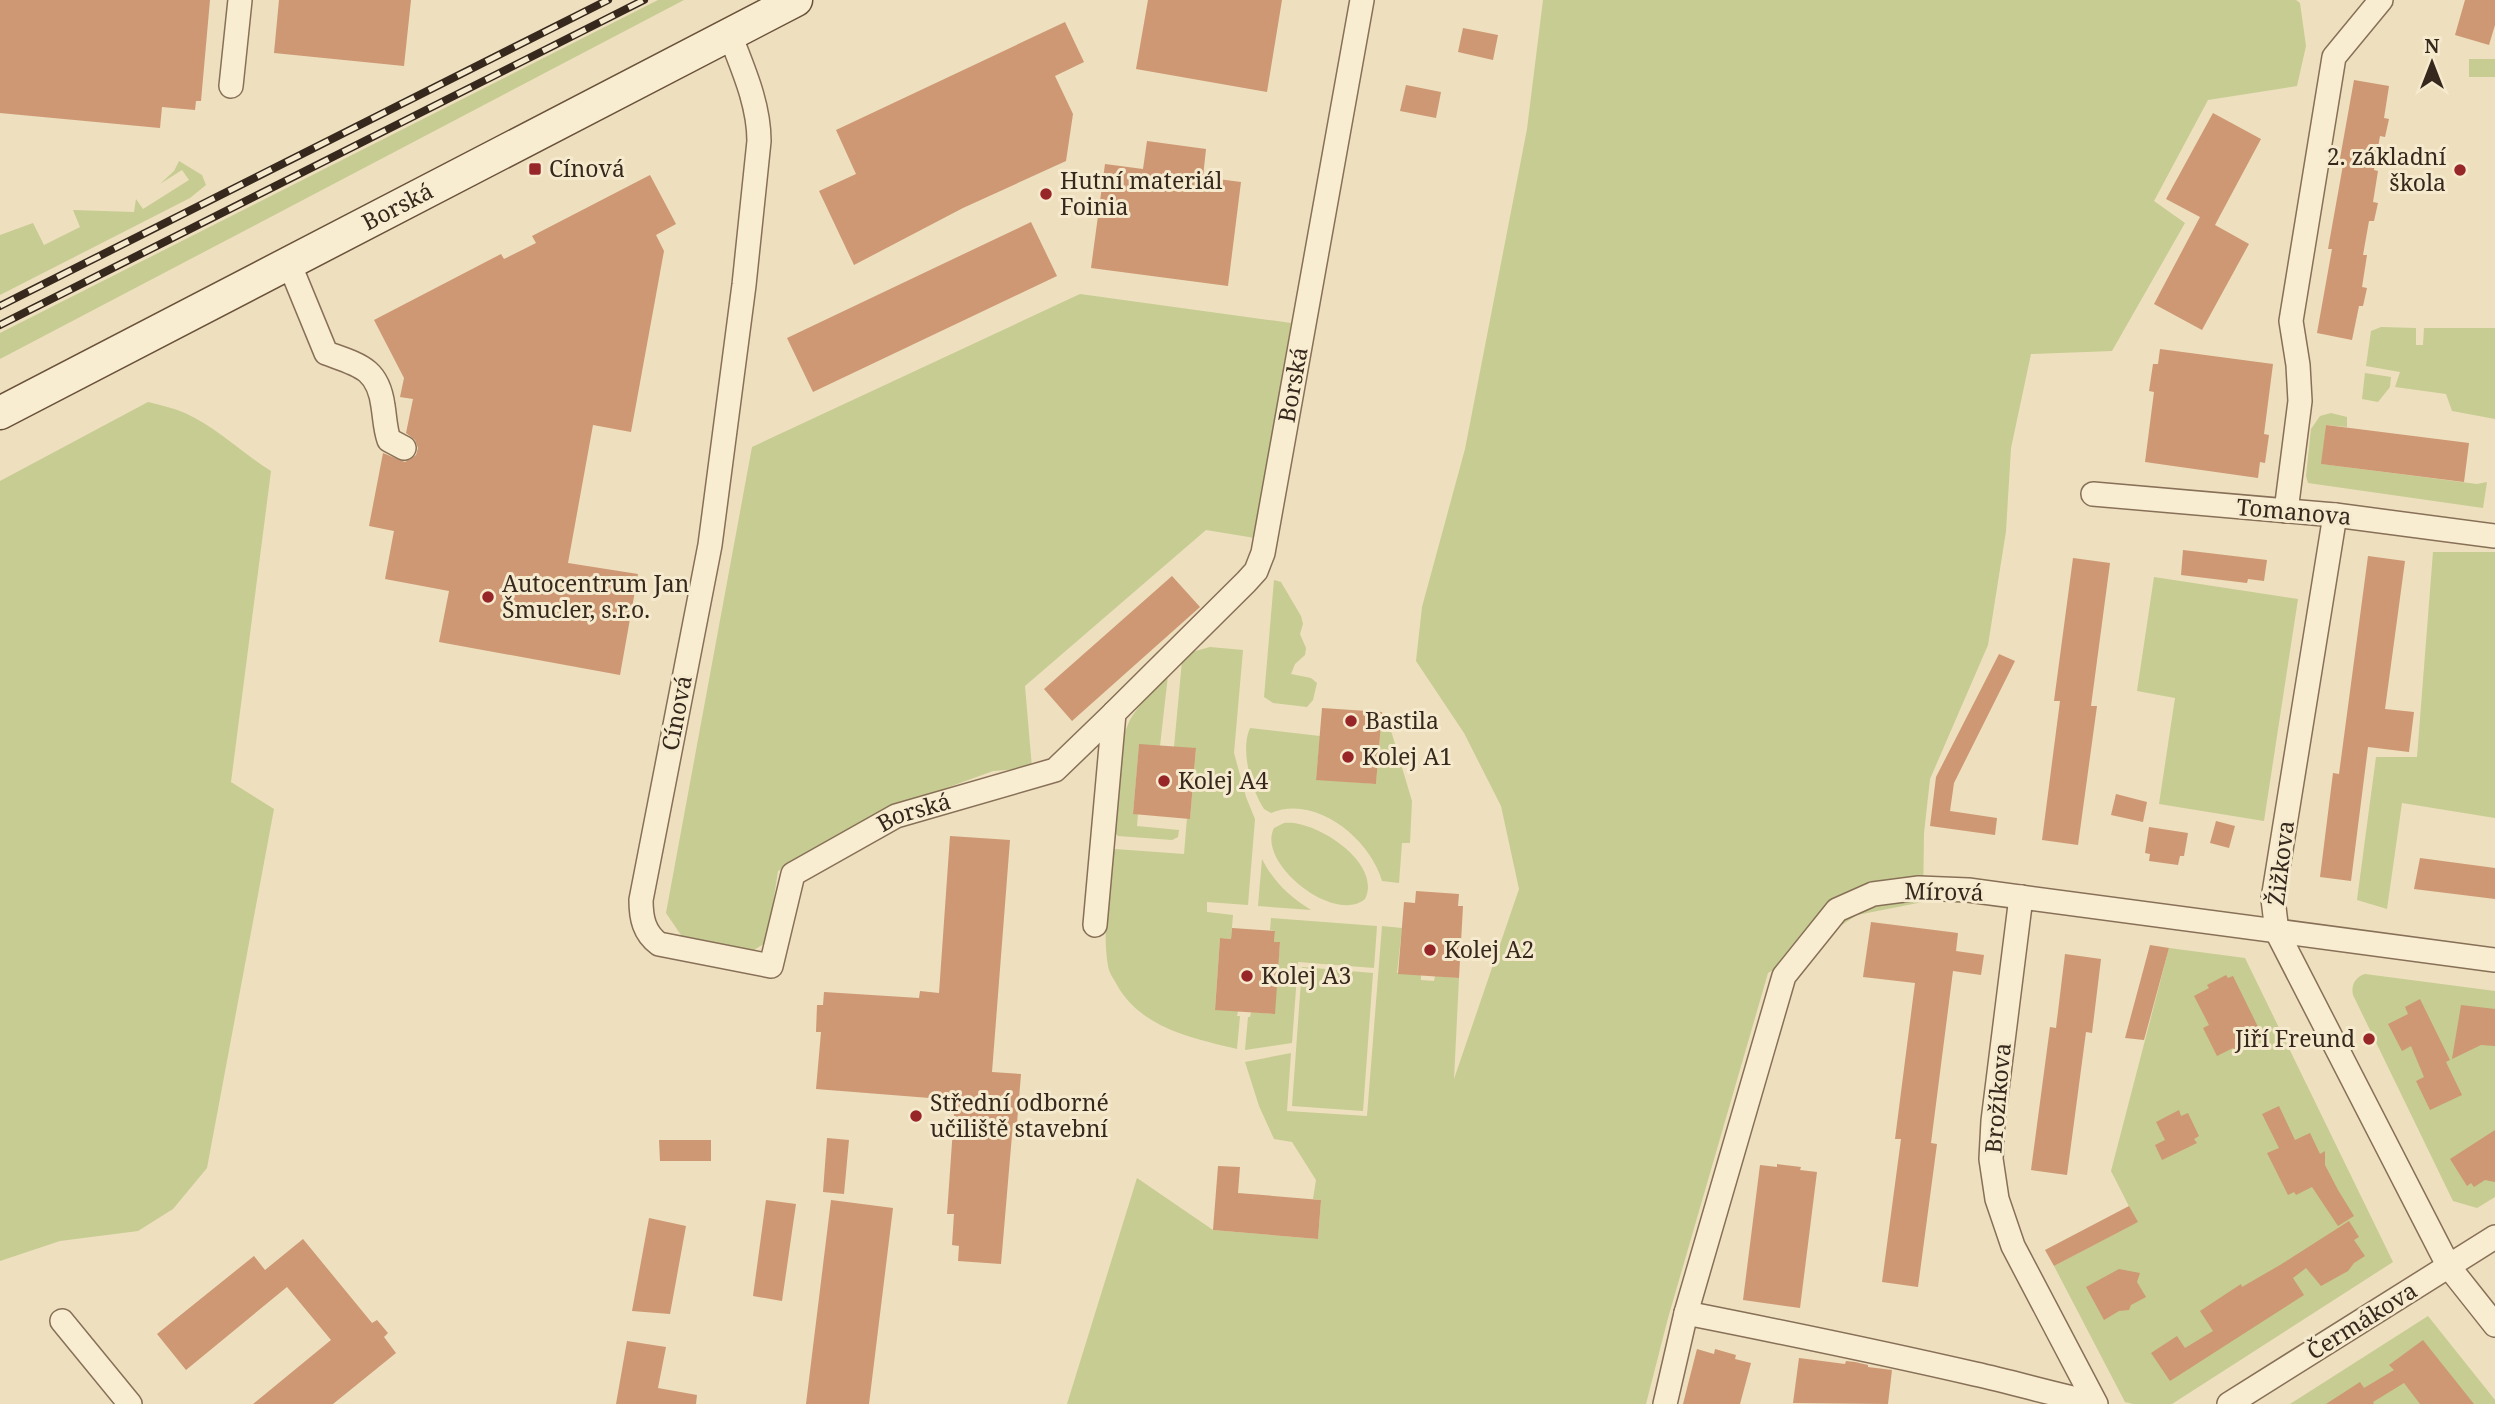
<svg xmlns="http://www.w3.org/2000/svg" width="2495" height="1404" font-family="'Noto Serif',serif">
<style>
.green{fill:#c6cc92}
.building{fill:#cd9873}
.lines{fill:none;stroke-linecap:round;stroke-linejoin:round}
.street-casing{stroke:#877057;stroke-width:26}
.secondary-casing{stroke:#69513a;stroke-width:35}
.street{stroke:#f9edd1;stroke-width:23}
.secondary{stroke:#f9edd1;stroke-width:32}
.rail-casing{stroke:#36281c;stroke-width:8}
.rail{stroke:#f6eace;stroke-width:5;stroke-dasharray:16;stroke-linecap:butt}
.poi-dot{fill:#972628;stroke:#f6eace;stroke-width:2.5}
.labels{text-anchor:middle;stroke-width:6;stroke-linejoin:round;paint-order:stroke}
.poi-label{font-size:23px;fill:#36281c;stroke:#f6eace;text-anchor:start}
.street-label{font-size:23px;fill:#36281c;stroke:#f6eace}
</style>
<rect width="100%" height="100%" fill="#eedfbe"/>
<path class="green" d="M658,0H684L0,359V333Z
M1543,0H2296L2300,3L2306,46L2297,86L2208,100L2154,201L2185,223L2112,351L2031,354L2011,448L2006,531L1988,645L1930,779L1924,833L1923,902L1857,915L1768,973L1668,1318L1646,1404H1067L1137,1178L1213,1230L1318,1239L1321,1200L1313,1199L1316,1180L1292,1142L1274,1139L1259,1106L1245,1062L1291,1053L1287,1111L1367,1116L1382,926L1402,928L1397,973L1421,975V980L1434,981L1435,976L1459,978L1454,1079L1519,889L1501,806L1464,733L1416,661L1422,607L1465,449L1527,129Z
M2469,59H2495V77H2469Z
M179,161L202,175L206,185L190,198L0,295V235L33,223L44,245L80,227L73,210L134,212L136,199L143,209L189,180L182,170L160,184L174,171Z
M1080,294L1291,323L1255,538L1206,530L1025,686L1032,768L993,771L883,811L778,871L767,942L749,953L683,938L666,913L752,447Z
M2381,327L2416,328V345H2423L2424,328H2495V419L2452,411L2446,394L2395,387L2400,372L2366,366L2371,331Z
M2365,373L2391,377L2390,387L2378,402L2362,399Z
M148,402C160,405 173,408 185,413C216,427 242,453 271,471L231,782L274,809L207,1168L173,1209L138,1231L60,1241L0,1261V481Z
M2331,413L2347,417V427L2326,425L2322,464L2477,484L2487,482L2483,508L2308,483L2306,476L2311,429L2320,416Z
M2433,552H2495V818L2402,803L2387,909L2357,900L2376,757H2417Z
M2154,577L2298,599L2264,821L2159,804L2175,698L2137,691Z
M1274,580L1281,582L1301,616L1303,624L1300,634L1306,648L1305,655L1295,664L1291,674L1311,678L1317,683L1313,700L1307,707L1273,703L1264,697Z
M1210,647L1243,650L1234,753L1246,797L1255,819L1248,905L1207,902V912L1233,915L1231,939L1220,938L1215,1009L1238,1011L1237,1016H1240L1237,1049C1192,1038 1141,1028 1117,985C1114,979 1109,973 1108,966C1102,930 1109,890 1112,853L1115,849L1184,854L1187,818H1190L1196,749L1174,747L1182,661L1188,653Z
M1168,675L1160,746L1139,745L1133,814H1138L1137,826L1179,830L1178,837L1172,840L1118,836L1113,831C1115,800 1116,750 1129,722C1136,707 1157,688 1168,675Z
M1382,712L1392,734L1412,801L1410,843H1402L1399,883L1382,881C1370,839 1316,794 1271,813L1264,809C1251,789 1240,750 1250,728L1320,736L1316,779L1376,784Z
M1284,823C1315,819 1383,863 1365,899C1335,925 1256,863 1274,828Z
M1262,859C1273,881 1290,897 1311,910L1258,906Z
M1271,918L1377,926L1374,968L1298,962L1292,1043L1245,1050L1248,1017H1250L1251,1012L1274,1014L1280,943L1274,942L1275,931L1270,930Z
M2169,948L2245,958L2393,1262L2172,1404H2133L2125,1402L2054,1266L2137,1222L2111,1171Z
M1302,967L1373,973L1363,1111L1292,1106Z
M2365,974L2495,991V1197L2477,1208L2453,1201L2353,995C2351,985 2355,977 2365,974Z
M2428,1316L2495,1400V1404H2290Z"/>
<path class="building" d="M0,0H210L201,101H196L195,110L162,107L160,128L0,113Z
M279,0H411L404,66L274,53Z
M1148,0H1282L1267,92L1136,69Z
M2465,0H2495V25L2489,45L2455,35Z
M1065,22L1084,62L1055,76L1073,114L1066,161L963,208L854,265L819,191L856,174L836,130Z
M1463,28L1498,35L1493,60L1458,52Z
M2354,80L2389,86L2384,118L2389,119L2385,137L2380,136L2374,170L2378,171L2373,202L2378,203L2374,221H2369L2363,255H2367L2362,287L2367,288L2363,306H2359L2352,340L2317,333L2332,249H2328L2343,165L2339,164Z
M1406,85L1441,92L1436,118L1400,111Z
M2213,113L2261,139L2215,225L2249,244L2202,330L2154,304L2200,217L2166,199Z
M1147,141L1206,149L1203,177L1241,182L1228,286L1091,268L1105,164L1143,169Z
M650,175L676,224L656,235L664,251L631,432L593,425L568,563L638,574L620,675L439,642L449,591L385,579L394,531L369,526L383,453L405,462L416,455L418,448L415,440L406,433L413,399L400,397L404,378L374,320L501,254L504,259L536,243L532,236Z
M1031,222L1057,276L813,392L787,338Z
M2160,349L2273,364L2264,434L2269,435L2265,463L2260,462L2258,478L2145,462L2154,392L2149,391L2153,364H2158Z
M2326,425L2469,443L2464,482L2321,464Z
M2183,550L2267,560L2264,581L2248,579L2247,583L2181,575Z
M2368,556L2405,561L2385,709L2414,712L2409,752L2368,747L2351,881L2320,877L2333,773L2339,774Z
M2073,558L2110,563L2091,706H2097L2078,845L2042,840L2060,701H2054Z
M1172,576L1200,607L1072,721L1044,689Z
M1999,654L2015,661L1954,783L1950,811L1997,818L1995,835L1930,826L1936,777Z
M1322,708L1382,712L1376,784L1316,780Z
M1139,744L1196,748L1190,819L1133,814Z
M2116,794L2147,802L2143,822L2111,815Z
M2216,821L2235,826L2229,848L2210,843Z
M2149,827L2188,833L2184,856H2180L2178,865L2149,861L2150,854L2145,853Z
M950,836L1010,840L992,1072L1021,1074L1017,1123H1013L1001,1264L958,1261L959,1246L952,1245L954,1214H947L955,1100L816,1089L821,1032H816L817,1005H823L824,992L919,998L920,991L939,993Z
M2420,858L2495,868V899L2414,889Z
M1416,891L1459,894L1458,906H1463L1459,978L1398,974L1404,902L1415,903Z
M1871,922L1958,933L1956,951L1984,955L1981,975L1953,971L1931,1143L1937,1144L1918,1287L1882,1282L1901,1139H1895L1915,983L1863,977Z
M1232,928L1275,931L1274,942H1280L1275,1014L1215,1010L1220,938L1231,939Z
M2150,945L2169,948L2144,1040L2125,1038Z
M2065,954L2101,959L2092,1033L2086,1032L2067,1175L2031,1170L2050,1027L2056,1028Z
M2226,975L2228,978L2233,976L2261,1033L2249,1039L2250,1042L2235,1051L2233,1048L2217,1056L2203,1028L2209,1025L2194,996L2209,988L2207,985Z
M2420,999L2450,1060L2446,1062L2462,1095L2430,1110L2416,1081L2424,1077L2411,1046L2402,1051L2388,1024L2408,1014L2405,1007Z
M2461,1005L2495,1009V1046L2481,1045L2452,1059Z
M2279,1106L2295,1140L2310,1133L2320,1154L2325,1151V1165L2338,1190L2354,1216L2338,1226L2312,1187L2296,1195L2294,1192L2288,1195L2267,1153L2279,1148L2262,1114Z
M2179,1110L2181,1116L2188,1113L2199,1136L2194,1139L2197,1143L2162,1160L2155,1145L2165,1140L2156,1122Z
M2495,1130V1182L2485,1180L2474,1187L2471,1183L2467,1186L2450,1159Z
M827,1138L849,1140L844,1194L823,1192Z
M659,1140H711V1161H660Z
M1777,1164L1801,1167L1800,1170L1817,1172L1800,1308L1743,1300L1760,1165L1777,1167Z
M1218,1166L1240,1167L1238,1193L1321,1200L1318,1239L1213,1230Z
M766,1200L796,1204L782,1301L753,1296Z
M831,1200L893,1208L869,1404H806Z
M2129,1206L2138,1222L2054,1266L2045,1250Z
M649,1218L686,1226L670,1314L632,1311Z
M2349,1221L2359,1237L2354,1240L2365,1256L2354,1263L2348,1271L2321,1286L2306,1268L2293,1278L2304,1295L2170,1381L2151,1353L2177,1336L2185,1348L2213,1331L2200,1311L2241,1284L2242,1287L2280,1265Z
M303,1239L372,1323L377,1320L388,1333L384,1337L396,1353L333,1404H253L331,1340L287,1287L186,1370L157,1334L254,1256L265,1270Z
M2119,1269L2140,1273L2137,1282L2146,1297L2131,1305L2129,1310L2119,1311L2104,1320L2086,1287Z
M2423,1340L2474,1404H2420L2404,1383L2373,1402L2374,1404H2326L2360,1382L2364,1388L2394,1370L2389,1365Z
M627,1341L666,1347L658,1388L697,1395L696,1404H616Z
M1697,1349L1714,1354L1715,1349L1736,1355L1735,1359L1751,1363L1740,1404H1683Z
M1799,1358L1845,1364L1846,1361L1855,1362L1868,1365V1367L1892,1370L1888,1404L1793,1403Z"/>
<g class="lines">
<g class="street-casing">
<g id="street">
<path id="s1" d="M730,35C743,69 759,104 759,141L744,285L710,545L641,900C641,918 644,933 659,944L771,966L793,874L896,816L1055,770L1114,713"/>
<path d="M231,86L240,0"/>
<path d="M289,263L326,353C359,365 378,368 383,406C385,418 385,429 389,440L404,448"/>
<path d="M2093,494L2335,515L2495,536"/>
<path d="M2286,511L2300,401L2298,365L2291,321L2334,57L2381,0"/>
<path d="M2335,515L2273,899L2277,932L2449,1267L2495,1325"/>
<path d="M2021,897L1993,1121L1991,1159L1997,1199L2013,1246L2096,1404"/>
<path id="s2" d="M1095,925L1114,713L1246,582L1256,571L1263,553L1362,0"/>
<path d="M1686,1313C1782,1332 1879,1352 1975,1374C2016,1383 2055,1395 2095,1403"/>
<path d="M62,1321L130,1404"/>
<path d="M1665,1404L1686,1313L1784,976L1837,910L1873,894L1919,888L1968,890L2495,960"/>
<path d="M2229,1404L2495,1237"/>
</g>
</g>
<g class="secondary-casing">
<g id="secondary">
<path id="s3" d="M0,413L796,0"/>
</g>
</g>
<use href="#street" class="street"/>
<use href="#secondary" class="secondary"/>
<g class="rail-casing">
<path id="rail" d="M0,306L608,0
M0,325L644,0"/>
</g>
<use href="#rail" class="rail"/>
</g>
<g class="poi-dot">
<rect x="528" y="162" width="14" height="14" rx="3.5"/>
<circle cx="2460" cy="170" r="7"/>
<circle cx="1046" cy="194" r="7"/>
<circle cx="488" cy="597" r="7"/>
<circle cx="1351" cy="721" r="7"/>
<circle cx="1348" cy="757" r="7"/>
<circle cx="1164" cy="781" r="7"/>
<circle cx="1430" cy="950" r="7"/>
<circle cx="1247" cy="976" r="7"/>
<circle cx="2369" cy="1039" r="7"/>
<circle cx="916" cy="1116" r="7"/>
</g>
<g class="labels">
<g class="poi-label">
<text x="2446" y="165" text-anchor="end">2. základní<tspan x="2446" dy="26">škola</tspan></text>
<text x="549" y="177">Cínová</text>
<text x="1060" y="189">Hutní materiál<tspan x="1060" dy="26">Foinia</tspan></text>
<text x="502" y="592">Autocentrum Jan<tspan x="502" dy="26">Šmucler, s.r.o.</tspan></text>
<text x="1365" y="729">Bastila</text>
<text x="1362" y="765">Kolej A1</text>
<text x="1178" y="789">Kolej A4</text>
<text x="1444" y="958">Kolej A2</text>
<text x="1261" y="984">Kolej A3</text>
<text x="2355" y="1047" text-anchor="end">Jiří Freund</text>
<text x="930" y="1111">Střední odborné<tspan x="930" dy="26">učiliště stavební</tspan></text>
</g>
<g class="street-label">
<text dy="8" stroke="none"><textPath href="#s3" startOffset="448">Borská</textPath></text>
<text dy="8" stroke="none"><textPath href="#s2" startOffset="604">Borská</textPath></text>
<text transform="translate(2294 512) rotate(5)" y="8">Tomanova</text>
<text transform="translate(677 713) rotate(-79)" y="8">Cínová</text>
<text dy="8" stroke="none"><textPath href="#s1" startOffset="1274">Borská</textPath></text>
<text transform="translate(2281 863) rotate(-83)" y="8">Žižkova</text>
<text transform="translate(1944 892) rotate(1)" y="8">Mírová</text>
<text transform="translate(1998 1098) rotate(-85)" y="8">Brožíkova</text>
<text transform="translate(2362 1321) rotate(-32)" y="8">Čermákova</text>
</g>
</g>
<g transform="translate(2432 63)" stroke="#f6eace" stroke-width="5" paint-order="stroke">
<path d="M0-5L12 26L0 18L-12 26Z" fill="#36281c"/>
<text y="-10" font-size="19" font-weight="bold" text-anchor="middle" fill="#36281c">N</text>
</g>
</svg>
